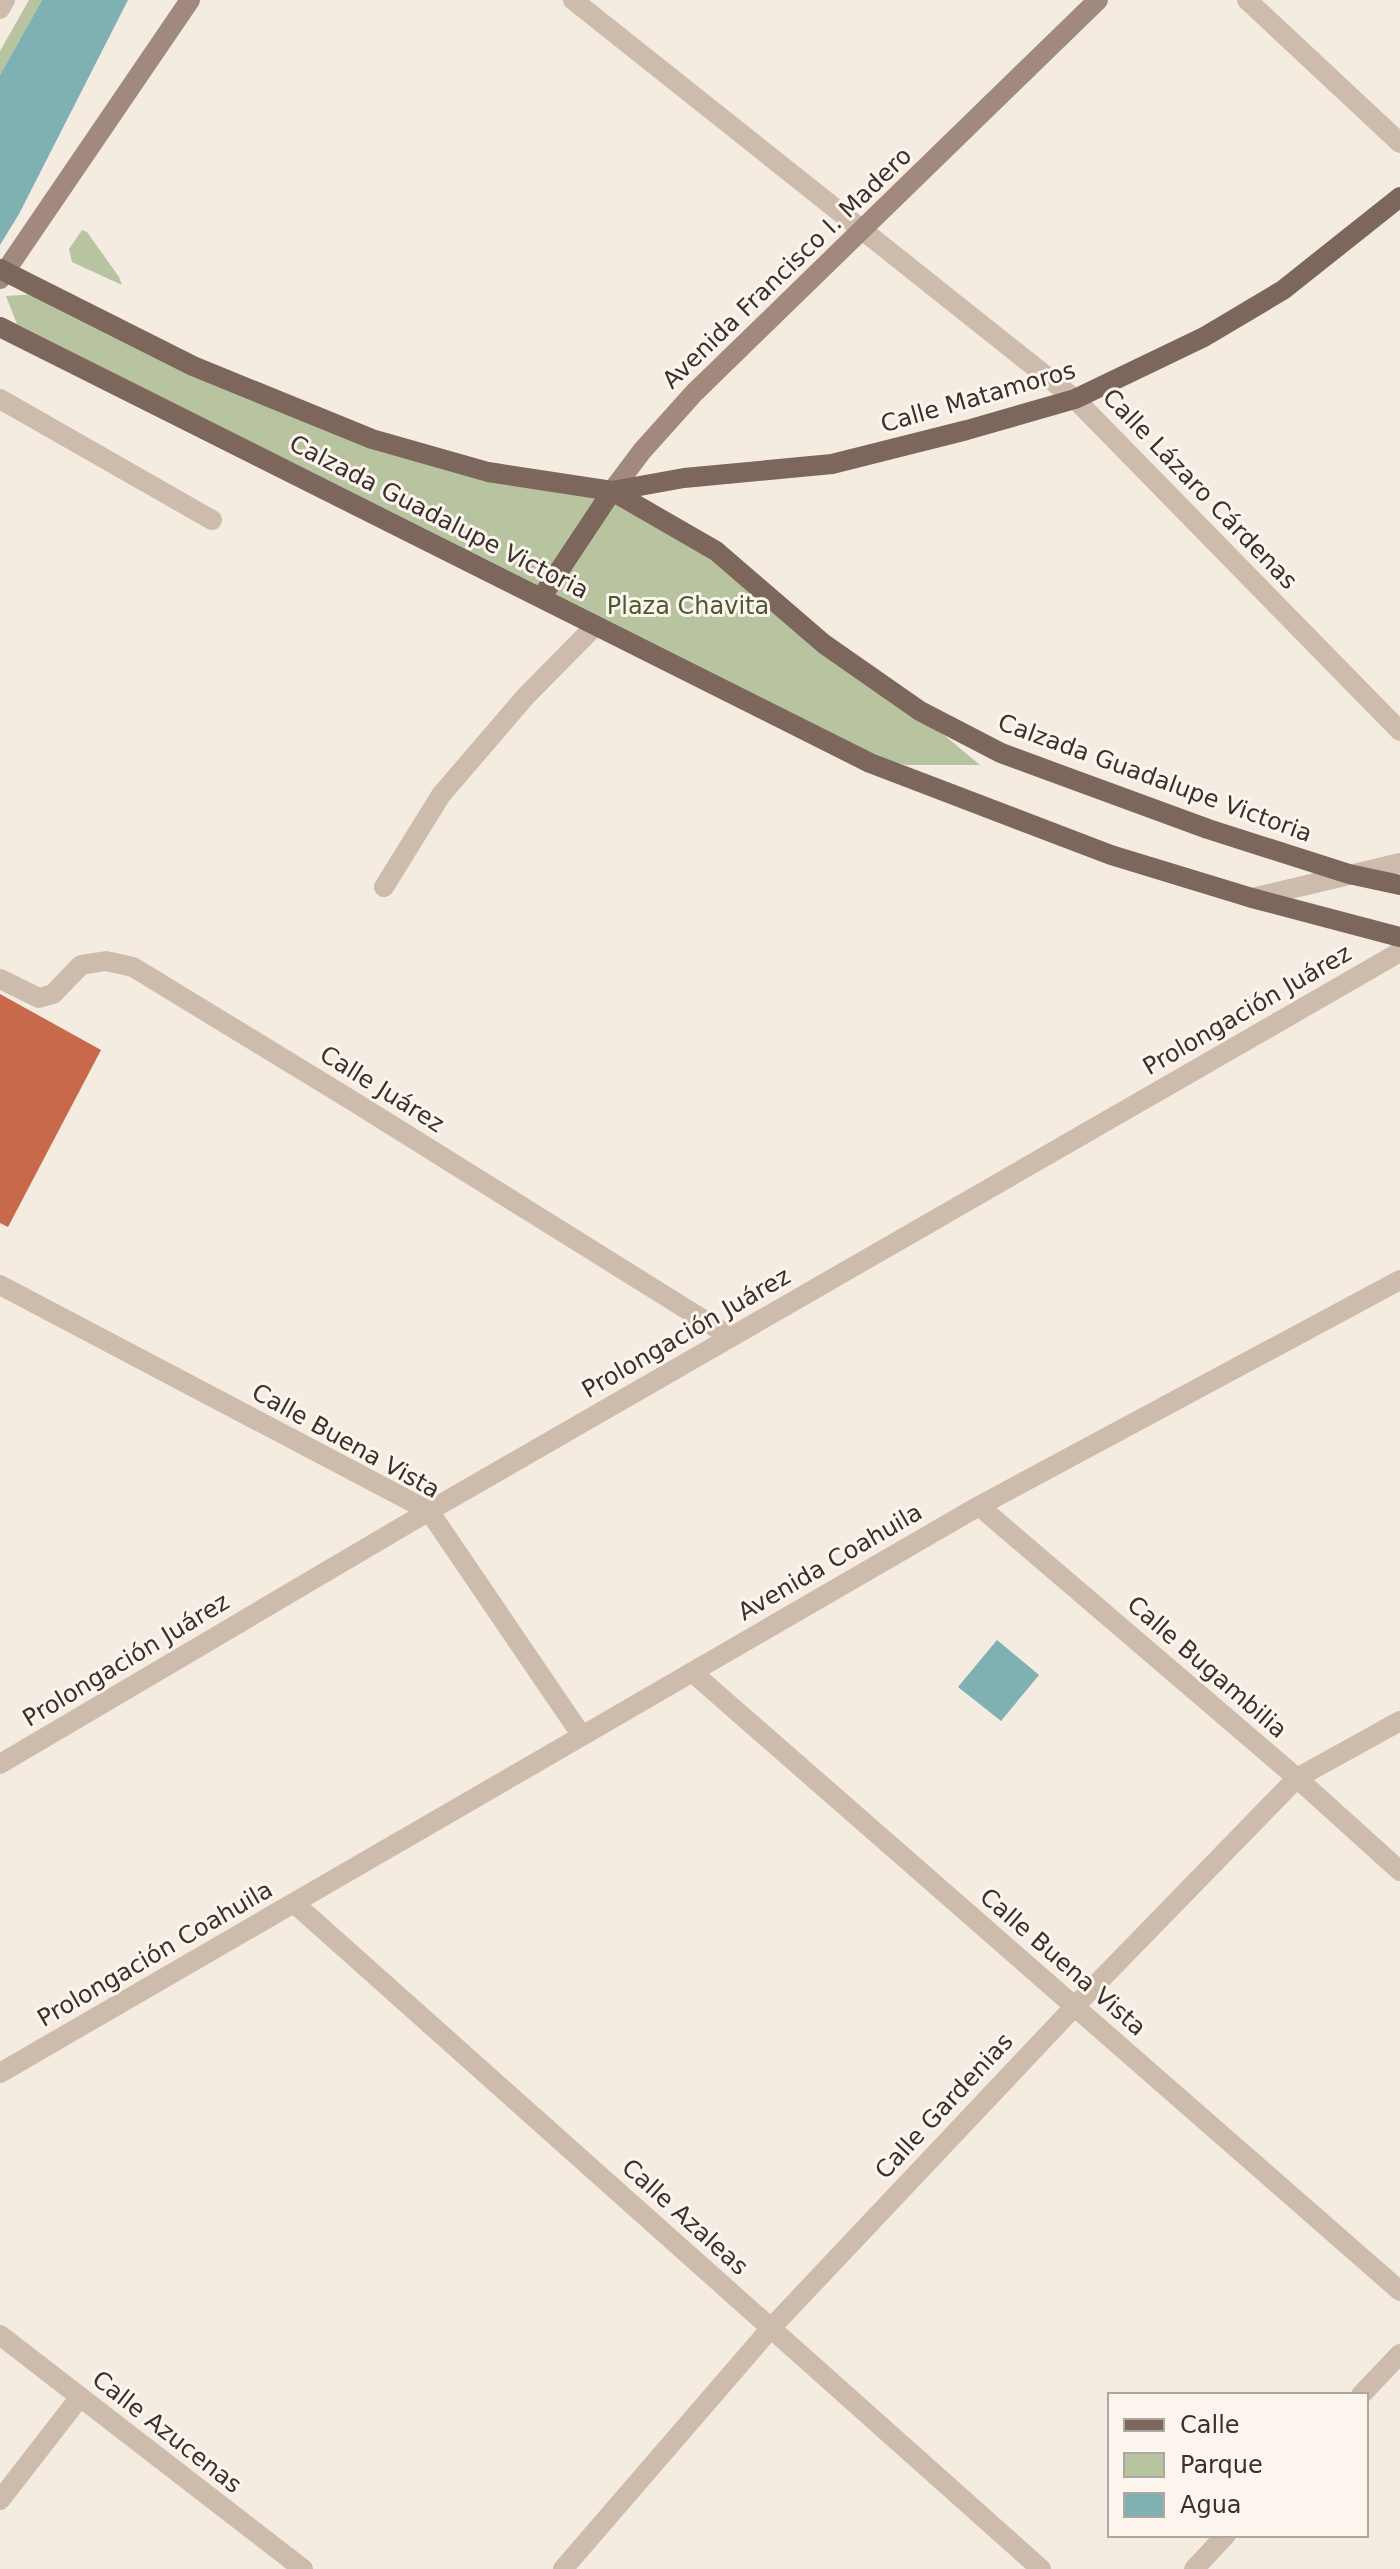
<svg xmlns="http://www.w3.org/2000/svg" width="1400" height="2569" font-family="'DejaVu Sans',sans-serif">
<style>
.green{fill:#b8c4a0}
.water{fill:#7fb0b2}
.building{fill:#c8694b}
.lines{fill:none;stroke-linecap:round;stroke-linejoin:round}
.service{stroke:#cdbbac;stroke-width:20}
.minor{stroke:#cdbbac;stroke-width:20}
.secondary{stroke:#a18a7d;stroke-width:20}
.primary{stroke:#7d675c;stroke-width:20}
.labels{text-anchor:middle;stroke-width:6;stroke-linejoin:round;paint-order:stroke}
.street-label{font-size:24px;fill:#3b302b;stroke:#fbf5ee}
.park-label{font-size:24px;fill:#4a5a2e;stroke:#fbf5ee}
</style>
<rect width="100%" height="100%" fill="#f4ebe1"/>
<path class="green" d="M29,0H42L0,75V51Z
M82,230L87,232L119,277L122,285L72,262L69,249Z
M35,294L371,445L614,499L684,531L920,715L980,765H907L830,749L373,504L17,324L6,296Z"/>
<path class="water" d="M42,0H128L19,214L0,245V75Z
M997,1640L1039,1675L1001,1721L958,1687Z"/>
<path class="building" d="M0,994L101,1050L8,1227L0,1223Z"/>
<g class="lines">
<path class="service" d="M0,399L212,520
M384,887L441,795L526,696L596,625"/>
<path class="minor" d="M573,0L1075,399L1400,731
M1247,0L1400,143
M0,9L5,0
M1252,898L1400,863
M0,979L39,998L53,994L81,965L106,961L133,967L356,1103L731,1337
M0,1285L429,1511L582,1736
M979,1506L1297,1778L1400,1871
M692,1672L1400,2291
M0,1764L429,1511L1400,952
M294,1903L1041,2569
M0,2073L979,1506L1400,1280
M0,2335L303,2569
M1361,2395L1400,2354
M0,2500L80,2397
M563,2569L771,2328L1075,2006L1297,1778L1400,1721
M1194,2569L1226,2535"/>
<path class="secondary" d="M0,279L190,0
M612,491L642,451L694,393L1098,0"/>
<path class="primary" d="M0,269L193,366L372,439L488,472L612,491L716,551L824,644L920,711L1001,753L1208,829L1349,874L1400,885
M0,327L870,763L1111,855L1252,898L1400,937
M612,491L684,478L832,464L967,430L1075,399L1204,337L1283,290L1400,197
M541,598L612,491"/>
</g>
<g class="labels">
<g class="street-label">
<text transform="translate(787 268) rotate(-44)" y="8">Avenida Francisco I. Madero</text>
<text transform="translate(978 397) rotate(-16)" y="8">Calle Matamoros</text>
<text transform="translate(1200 489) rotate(46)" y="8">Calle Lázaro Cárdenas</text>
<text transform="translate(439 517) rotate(27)" y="8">Calzada Guadalupe Victoria</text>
<text transform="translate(1155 778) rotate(20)" y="8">Calzada Guadalupe Victoria</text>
<text transform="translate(1247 1010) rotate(-30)" y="8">Prolongación Juárez</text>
<text transform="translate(382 1089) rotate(32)" y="8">Calle Juárez</text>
<text transform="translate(686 1333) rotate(-30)" y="8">Prolongación Juárez</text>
<text transform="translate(346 1441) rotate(29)" y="8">Calle Buena Vista</text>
<text transform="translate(830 1562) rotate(-30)" y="8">Avenida Coahuila</text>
<text transform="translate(126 1660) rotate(-31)" y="8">Prolongación Juárez</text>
<text transform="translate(1207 1667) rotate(41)" y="8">Calle Bugambilia</text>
<text transform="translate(155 1954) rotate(-30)" y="8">Prolongación Coahuila</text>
<text transform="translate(1063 1962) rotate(41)" y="8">Calle Buena Vista</text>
<text transform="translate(944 2106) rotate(-47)" y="8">Calle Gardenias</text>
<text transform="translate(685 2217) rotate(42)" y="8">Calle Azaleas</text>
<text transform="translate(167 2432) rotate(38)" y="8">Calle Azucenas</text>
</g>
<g class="park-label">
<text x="688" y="614">Plaza Chavita</text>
</g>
</g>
<rect x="1108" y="2393" width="260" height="144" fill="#fbf5ee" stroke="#aea6a0" stroke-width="2"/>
<rect x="1124" y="2419" width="40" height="12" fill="#7d675c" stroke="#aea6a0" stroke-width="2"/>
<text x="1180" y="2433" font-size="24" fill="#3b302b">Calle</text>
<rect x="1124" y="2453" width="40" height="24" fill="#b8c4a0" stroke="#aea6a0" stroke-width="2"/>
<text x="1180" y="2473" font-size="24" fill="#3b302b">Parque</text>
<rect x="1124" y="2493" width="40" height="24" fill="#7fb0b2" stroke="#aea6a0" stroke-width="2"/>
<text x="1180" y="2513" font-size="24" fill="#3b302b">Agua</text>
</svg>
